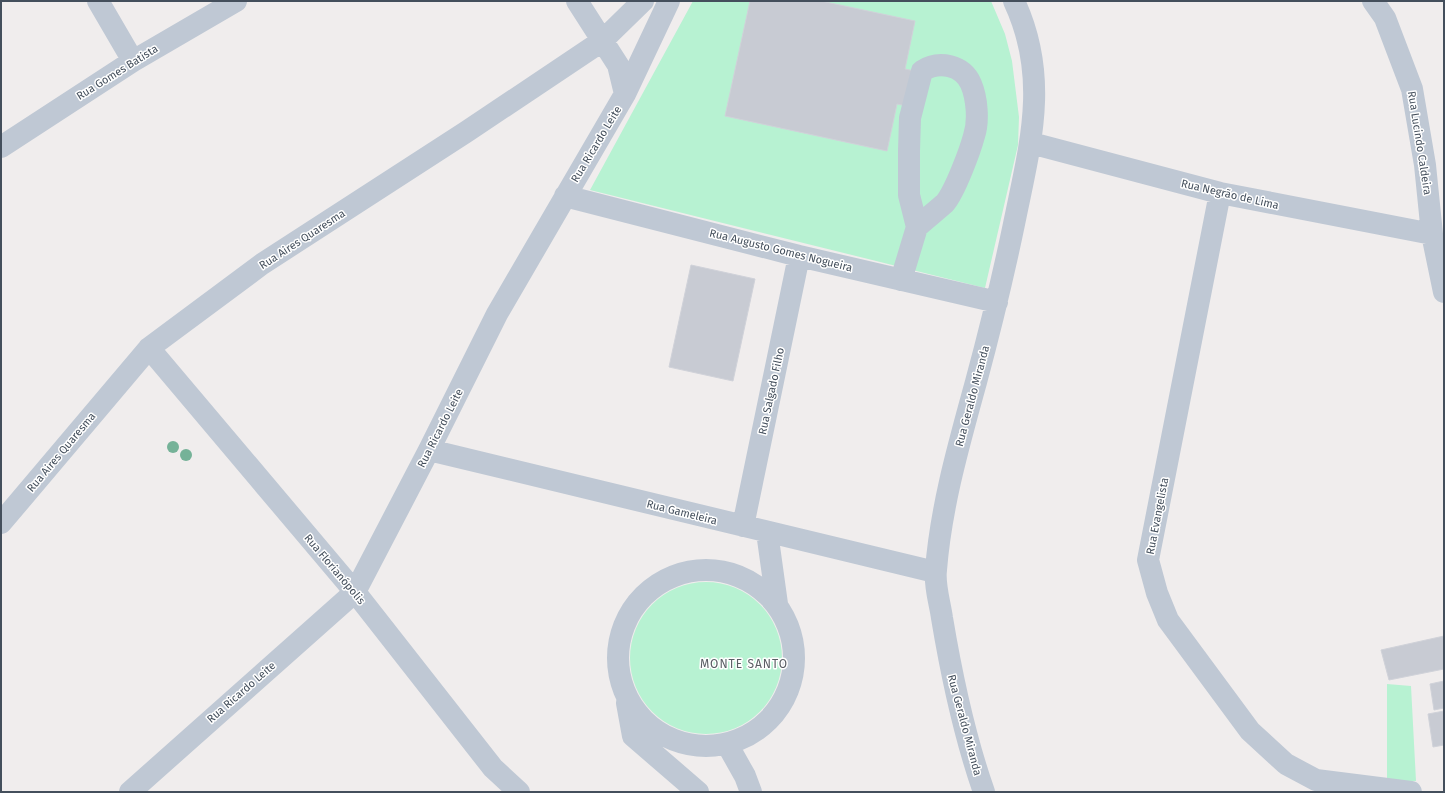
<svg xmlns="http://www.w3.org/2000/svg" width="1445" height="793" font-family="'Fira Sans',sans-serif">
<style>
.green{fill:#b7f2d2}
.building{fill:#c8cbd3;stroke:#d0d2d9}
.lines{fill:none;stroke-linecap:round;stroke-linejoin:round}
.minor{stroke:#bfc8d4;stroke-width:22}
.tree{fill:#75b298}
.labels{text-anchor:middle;stroke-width:3;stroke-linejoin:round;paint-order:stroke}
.street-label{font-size:11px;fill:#444f5c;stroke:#fff}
.neighbourhood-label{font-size:12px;letter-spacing:1px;fill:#595d63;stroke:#fff}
</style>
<rect width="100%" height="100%" fill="#f0eded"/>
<path class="green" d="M693,1H991L1005,34L1012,61L1019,117L1018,145L985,288L590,190Z
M630 658a76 76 0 1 1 152 0a76 76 0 1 1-152 0Z
M1387,684L1411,686L1416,781H1387Z"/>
<path class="building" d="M750,1H821L915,21L905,69L919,72L911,107L897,104L887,151L725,116Z
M691,265L755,279L733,381L669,367Z
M1444,636V669L1389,680L1381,650Z
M1444,681V708L1434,710L1430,684Z
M1444,711V745L1433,747L1428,714Z"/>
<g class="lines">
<path class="minor" d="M98,1L133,61
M577,1L618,65L625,94
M1373,1L1385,18L1412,89L1425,165L1432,234L1444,292
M1031,143L1220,193L1432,234
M1,147L133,61L236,1
M1220,193L1148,560L1157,593L1168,620L1250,731L1286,764L1316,780L1411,792
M565,196L799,256L997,302
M901,280L917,227L909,195V151L910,118L922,71C939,60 963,65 971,84C977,98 979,121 974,136C970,151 955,191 945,203C936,211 926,219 917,227
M149,348L355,592L493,768L519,792
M429,450L935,572
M1,523L149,348L262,264L466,132L602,41L643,1
M743,526L799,256
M767,532L777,604
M618 658a88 88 0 1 1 176 0a88 88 0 1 1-176 0Z
M627,703L633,736L698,792
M727,744L745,776L751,792
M130,792L355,592L429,450L497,314L625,94L669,1
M984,792C964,735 952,678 942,618C940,603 934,585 936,570C941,506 959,444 976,382C990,330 1003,277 1014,224C1030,145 1050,78 1014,1"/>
</g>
<g class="tree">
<circle cx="173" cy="447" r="6"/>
<circle cx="186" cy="455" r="6"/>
</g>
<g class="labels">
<g class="street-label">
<text transform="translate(117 72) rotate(-32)" y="4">Rua Gomes Batista</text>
<text transform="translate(1420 143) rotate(81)" y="4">Rua Lucindo Caldeira</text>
<text transform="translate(596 144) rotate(-59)" y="4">Rua Ricardo Leite</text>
<text transform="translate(1230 194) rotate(13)" y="4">Rua Negrão de Lima</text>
<text transform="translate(302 239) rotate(-33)" y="4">Rua Aires Quaresma</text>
<text transform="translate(781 250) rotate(14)" y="4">Rua Augusto Gomes Nogueira</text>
<text transform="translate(771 391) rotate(-78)" y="4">Rua Salgado Filho</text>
<text transform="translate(972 396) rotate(-75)" y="4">Rua Geraldo Miranda</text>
<text transform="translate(440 428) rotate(-63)" y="4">Rua Ricardo Leite</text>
<text transform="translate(61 452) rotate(-50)" y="4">Rua Aires Quaresma</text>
<text transform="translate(682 512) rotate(14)" y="4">Rua Gameleira</text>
<text transform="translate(1157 516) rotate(-79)" y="4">Rua Evangelista</text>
<text transform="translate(335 569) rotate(50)" y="4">Rua Florianópolis</text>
<text transform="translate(241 692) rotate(-41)" y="4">Rua Ricardo Leite</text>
<text transform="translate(965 725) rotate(75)" y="4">Rua Geraldo Miranda</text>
</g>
<g class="neighbourhood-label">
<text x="744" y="668">MONTE SANTO</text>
</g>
</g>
<rect width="1445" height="793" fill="none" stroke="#444f5c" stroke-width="4"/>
</svg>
